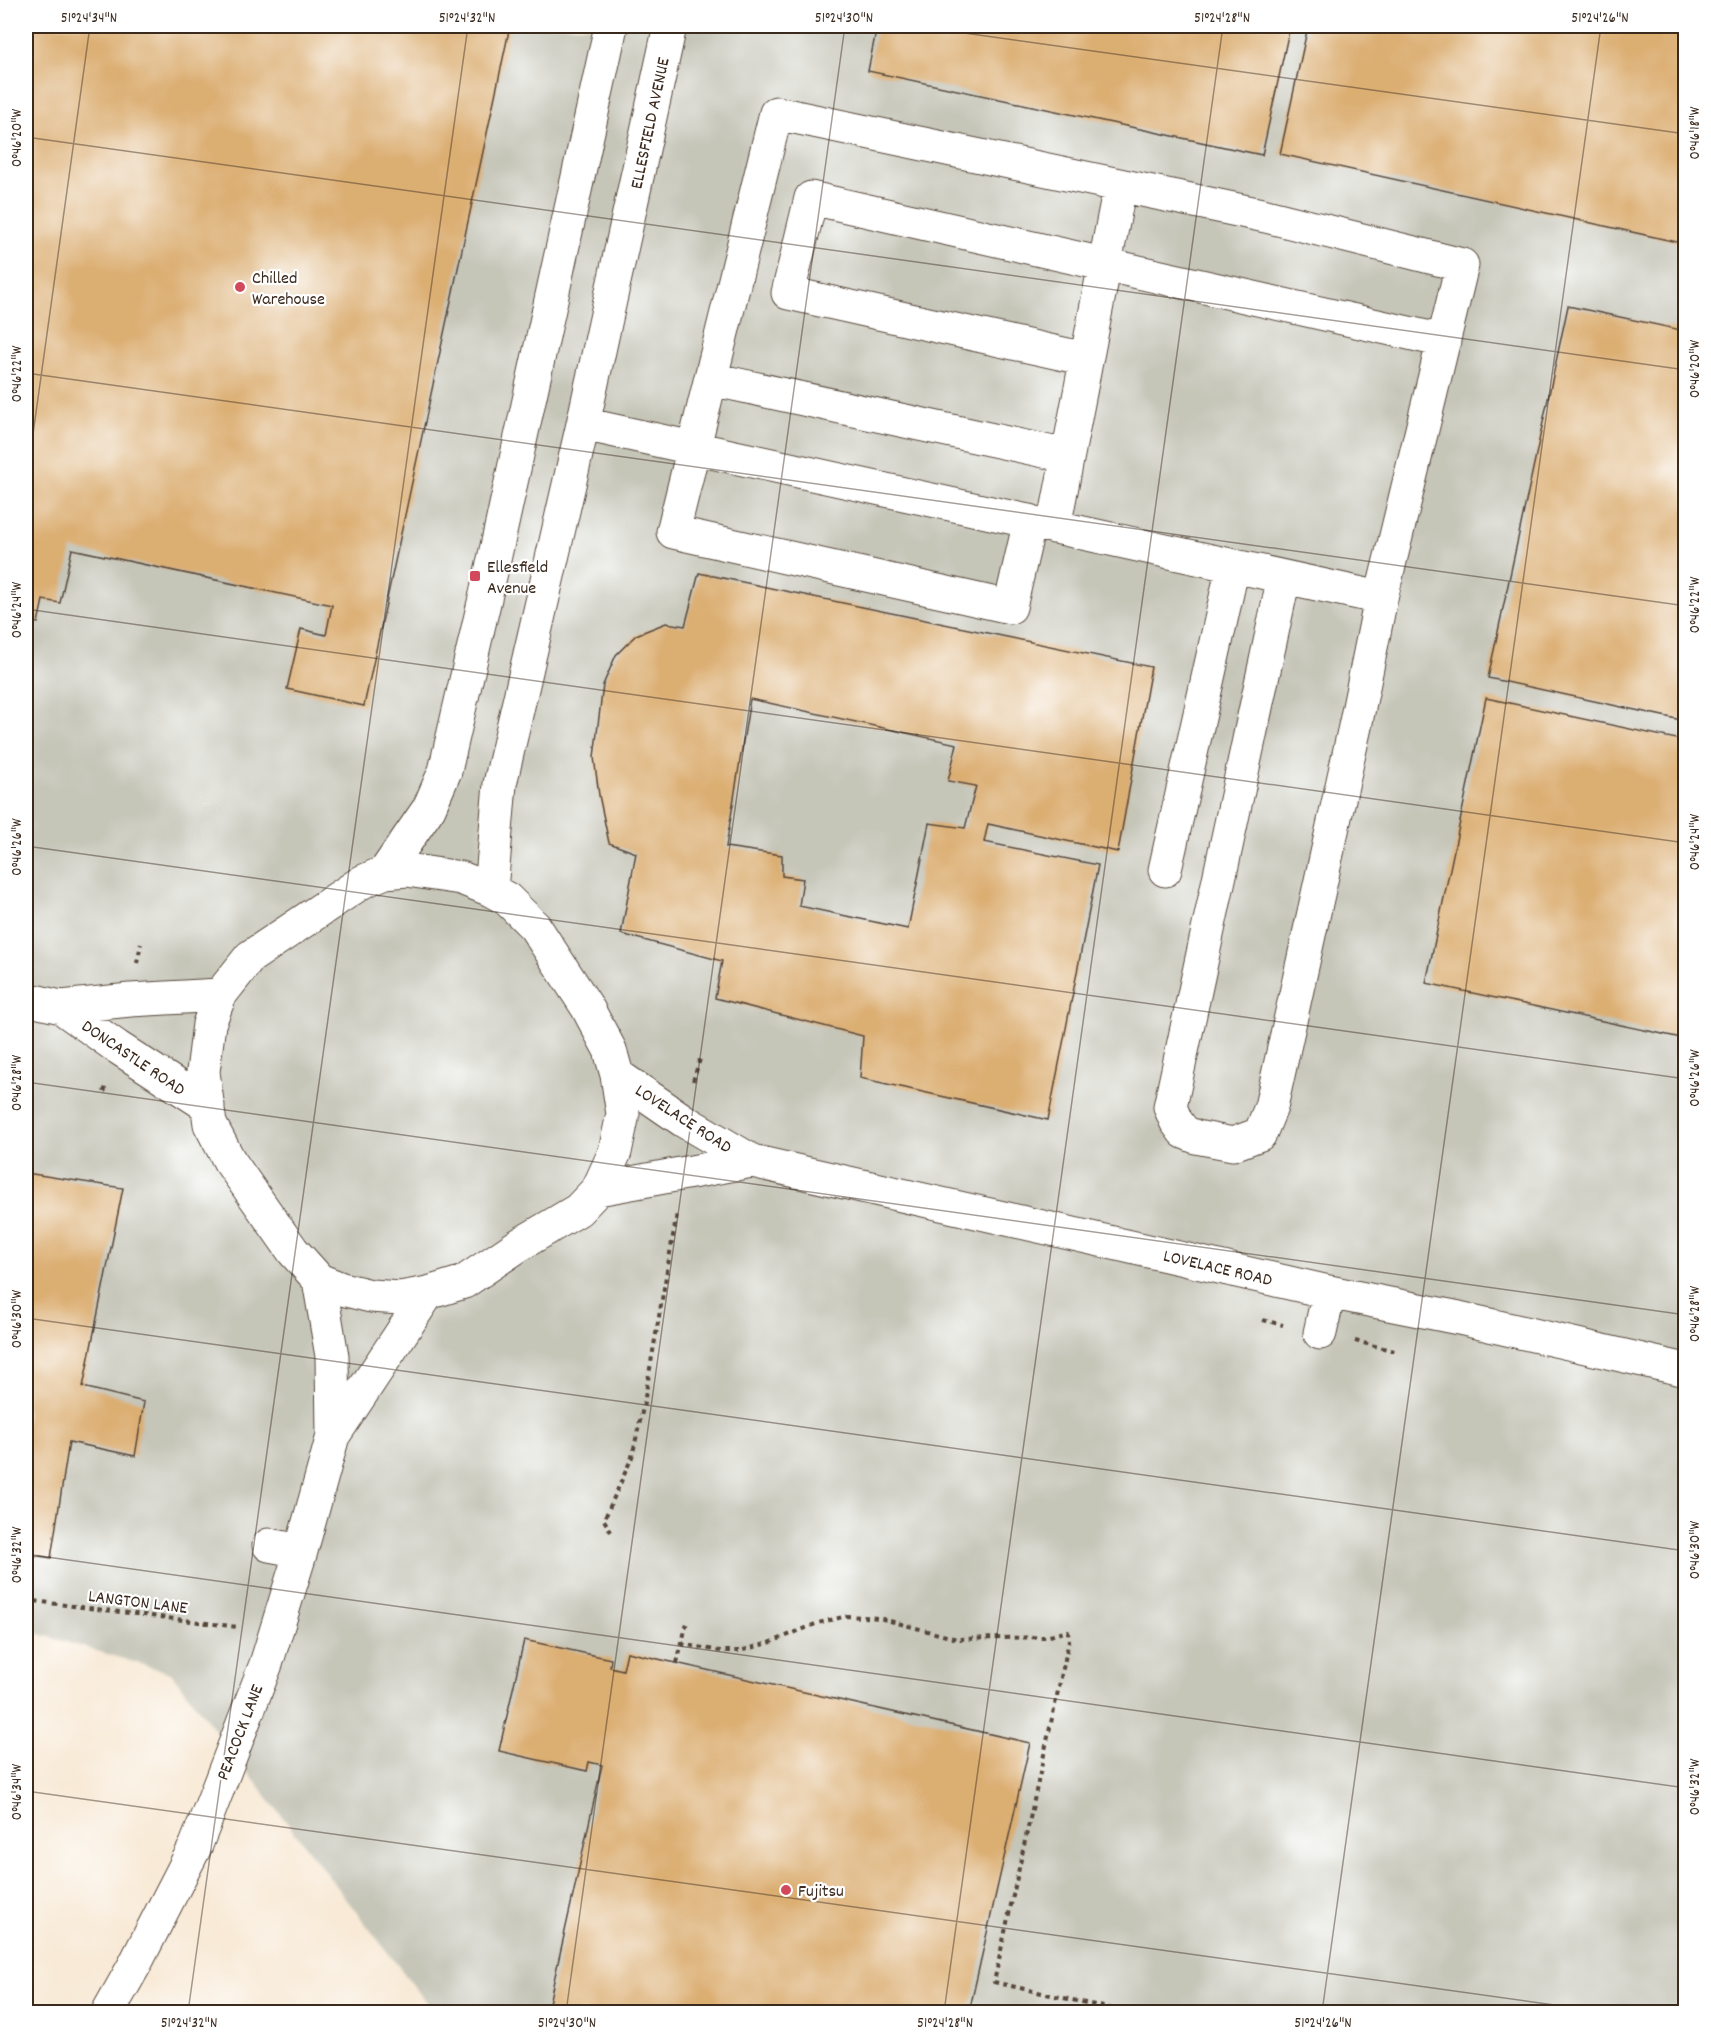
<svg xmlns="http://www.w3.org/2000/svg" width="1711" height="2038" font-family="Dekko,sans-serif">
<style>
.industrial{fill:#c5c5b8}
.building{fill:#dbae72;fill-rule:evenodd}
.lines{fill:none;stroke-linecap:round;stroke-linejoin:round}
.minor-casing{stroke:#57473a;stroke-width:35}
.path{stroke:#57473a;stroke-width:4;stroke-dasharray:4.5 4.5;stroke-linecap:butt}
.minor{stroke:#fff;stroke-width:33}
.ticks{fill:none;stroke:#3b2a1e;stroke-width:1.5;stroke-opacity:0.45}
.poi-dot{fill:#d1495b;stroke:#fff;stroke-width:2}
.labels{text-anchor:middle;stroke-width:4.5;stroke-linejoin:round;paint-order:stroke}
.street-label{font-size:18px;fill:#3b2a1e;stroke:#fff}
.poi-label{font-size:18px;fill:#3b2a1e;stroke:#fff;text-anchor:start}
.neatline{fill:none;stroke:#3b2a1e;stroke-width:2}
.ticks-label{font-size:15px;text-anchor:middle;fill:#3b2a1e}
</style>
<rect width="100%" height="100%" fill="#fff"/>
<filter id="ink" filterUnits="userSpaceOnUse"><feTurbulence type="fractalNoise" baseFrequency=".0167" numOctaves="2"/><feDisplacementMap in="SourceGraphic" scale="12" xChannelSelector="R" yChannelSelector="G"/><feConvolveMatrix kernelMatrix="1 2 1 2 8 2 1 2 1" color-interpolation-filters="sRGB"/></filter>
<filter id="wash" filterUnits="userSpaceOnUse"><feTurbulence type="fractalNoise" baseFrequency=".008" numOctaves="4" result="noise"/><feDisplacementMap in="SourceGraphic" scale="24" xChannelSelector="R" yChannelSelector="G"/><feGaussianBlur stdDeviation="1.35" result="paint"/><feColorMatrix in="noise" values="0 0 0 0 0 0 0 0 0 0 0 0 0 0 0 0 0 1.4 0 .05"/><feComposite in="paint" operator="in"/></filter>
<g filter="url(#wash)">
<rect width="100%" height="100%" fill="#f8ead7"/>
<path class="industrial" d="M26,26H1685V2012H434L171,1673L26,1630Z"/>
<g id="blocks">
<path class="building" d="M26,26H510L364,706L287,689L301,629L326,635L332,605L72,549L60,603L43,600L38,623L26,621Z
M877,26H1290L1262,155L868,71Z
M1308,26H1686V244L1280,154Z
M1568,306L1686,331V721L1488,678Z
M699,573L1151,667L1118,852L988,824L984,842L1098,865L1048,1120L860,1078L863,1036L715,998L722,961L621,934L636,853L609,843L599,795L594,757L603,685L616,655L636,635L666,623L685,626ZM750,699L957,744L948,781L976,786L965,828L929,823L908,929L799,906L803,879L782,876V855L726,847Z
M1486,698L1686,741V1039L1426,983Z
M26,1173L123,1188L83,1387L144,1402L135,1456L69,1442L51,1558L26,1554Z
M524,1640L611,1659L610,1667L623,1670L627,1652L1030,1743L970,2008L984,2012H547L602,1765L589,1762L587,1771L499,1751Z"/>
</g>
</g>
<g filter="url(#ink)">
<use href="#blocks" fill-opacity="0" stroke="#57473a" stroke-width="1.5"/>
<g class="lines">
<g class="minor-casing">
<path id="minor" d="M1086,359L788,293L811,198L1444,341
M711,379L1067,456
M583,424L1381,598
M1030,521L1010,607L673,532L776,113L1266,216L1462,265L1381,598L1356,722L1271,1107L1260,1134L1233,1144L1196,1137L1184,1132L1176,1121L1170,1107L1284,577
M1054,527L1120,186
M407,870L461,878L491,890L507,899L535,927L587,1007L610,1050L617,1075L623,1114L615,1152L598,1189L578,1210L519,1245L464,1282L428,1293L400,1298L371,1296L342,1289L319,1280L293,1251L229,1160L210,1124L203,1072L209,1024L220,995L250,957L362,882L385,872Z
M1165,870L1233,566
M385,872L429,808L445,771L498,542L611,26
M491,890L500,784L583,424L670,26
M26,999L61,1007L130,1000L220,995
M61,1007L117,1047L208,1106
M617,1075L684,1121L752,1161L1329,1292L1459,1318L1686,1370
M598,1189L752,1161
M1320,1333L1329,1292
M333,1436L428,1293
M269,1545L301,1551
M108,2012L134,1966L196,1845L266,1664L301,1551L333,1436L332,1356L319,1280"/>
</g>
<path class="path" d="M137,963L141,944
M693,1081L700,1059
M104,1092L107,1084
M1263,1320L1283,1325
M1355,1341L1395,1351
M611,1532L604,1520L632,1457L644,1403L677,1213
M26,1600L238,1627
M681,1644L720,1651H740L769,1643L818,1623L847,1616L879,1618L957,1639L1046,1637L1068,1631L1069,1641L994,1982L1112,2009L1111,2012
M677,1663L687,1622"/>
<use href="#minor" class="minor"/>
</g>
</g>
<path class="ticks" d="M914,26L1686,134M26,137L1686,370M26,373L1686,606M26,484L90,26M26,609L1686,843M26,846L1686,1079M26,1082L1686,1315M26,1318L1686,1551M26,1554L1686,1788M26,1791L1604,2012M188,2012L468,26M566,2012L845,26M944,2012L1223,26M1322,2012L1601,26"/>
<g class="poi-dot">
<circle cx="240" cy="287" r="6"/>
<rect x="469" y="570" width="12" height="12" rx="3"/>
<circle cx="786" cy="1890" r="6"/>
</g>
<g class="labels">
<g class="street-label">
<text transform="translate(649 123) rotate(-78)" y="6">ELLESFIELD AVENUE</text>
<text transform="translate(134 1057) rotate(34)" y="6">DONCASTLE ROAD</text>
<text transform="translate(684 1118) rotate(33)" y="6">LOVELACE ROAD</text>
<text transform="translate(1218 1267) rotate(13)" y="6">LOVELACE ROAD</text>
<text transform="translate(138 1601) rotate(7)" y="6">LANGTON LANE</text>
<text transform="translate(239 1732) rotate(-69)" y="6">PEACOCK LANE</text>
</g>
<g class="poi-label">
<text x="252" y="283">Chilled<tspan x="252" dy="21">Warehouse</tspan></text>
<text x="487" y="572">Ellesfield<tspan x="487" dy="21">Avenue</tspan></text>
<text x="798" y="1896">Fujitsu</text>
</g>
</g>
<rect width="1711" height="2038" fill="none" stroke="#fff" stroke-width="66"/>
<rect x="33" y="33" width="1645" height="1972" class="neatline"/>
<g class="ticks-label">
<text x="89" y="22">51°24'34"N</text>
<text x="467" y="22">51°24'32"N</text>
<text x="844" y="22">51°24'30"N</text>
<text x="1222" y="22">51°24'28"N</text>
<text x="1600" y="22">51°24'26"N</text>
<text transform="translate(1694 133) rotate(-90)" y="5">0°46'18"W</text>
<text transform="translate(16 138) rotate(-90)" y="5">0°46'20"W</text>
<text transform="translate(1694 369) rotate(-90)" y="5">0°46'20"W</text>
<text transform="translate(16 374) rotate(-90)" y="5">0°46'22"W</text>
<text transform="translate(1694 605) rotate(-90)" y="5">0°46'22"W</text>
<text transform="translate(16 610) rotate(-90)" y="5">0°46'24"W</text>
<text transform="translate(1694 842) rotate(-90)" y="5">0°46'24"W</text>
<text transform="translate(16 847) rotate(-90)" y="5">0°46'26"W</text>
<text transform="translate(1694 1078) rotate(-90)" y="5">0°46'26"W</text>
<text transform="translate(16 1083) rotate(-90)" y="5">0°46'28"W</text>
<text transform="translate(1694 1314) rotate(-90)" y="5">0°46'28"W</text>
<text transform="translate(16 1319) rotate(-90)" y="5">0°46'30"W</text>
<text transform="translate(1694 1550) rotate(-90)" y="5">0°46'30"W</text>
<text transform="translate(16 1555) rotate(-90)" y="5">0°46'32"W</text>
<text transform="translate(1694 1787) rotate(-90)" y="5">0°46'32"W</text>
<text transform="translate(16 1792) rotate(-90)" y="5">0°46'34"W</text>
<text x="189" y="2027">51°24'32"N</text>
<text x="567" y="2027">51°24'30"N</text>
<text x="945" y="2027">51°24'28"N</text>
<text x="1323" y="2027">51°24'26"N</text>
</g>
</svg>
